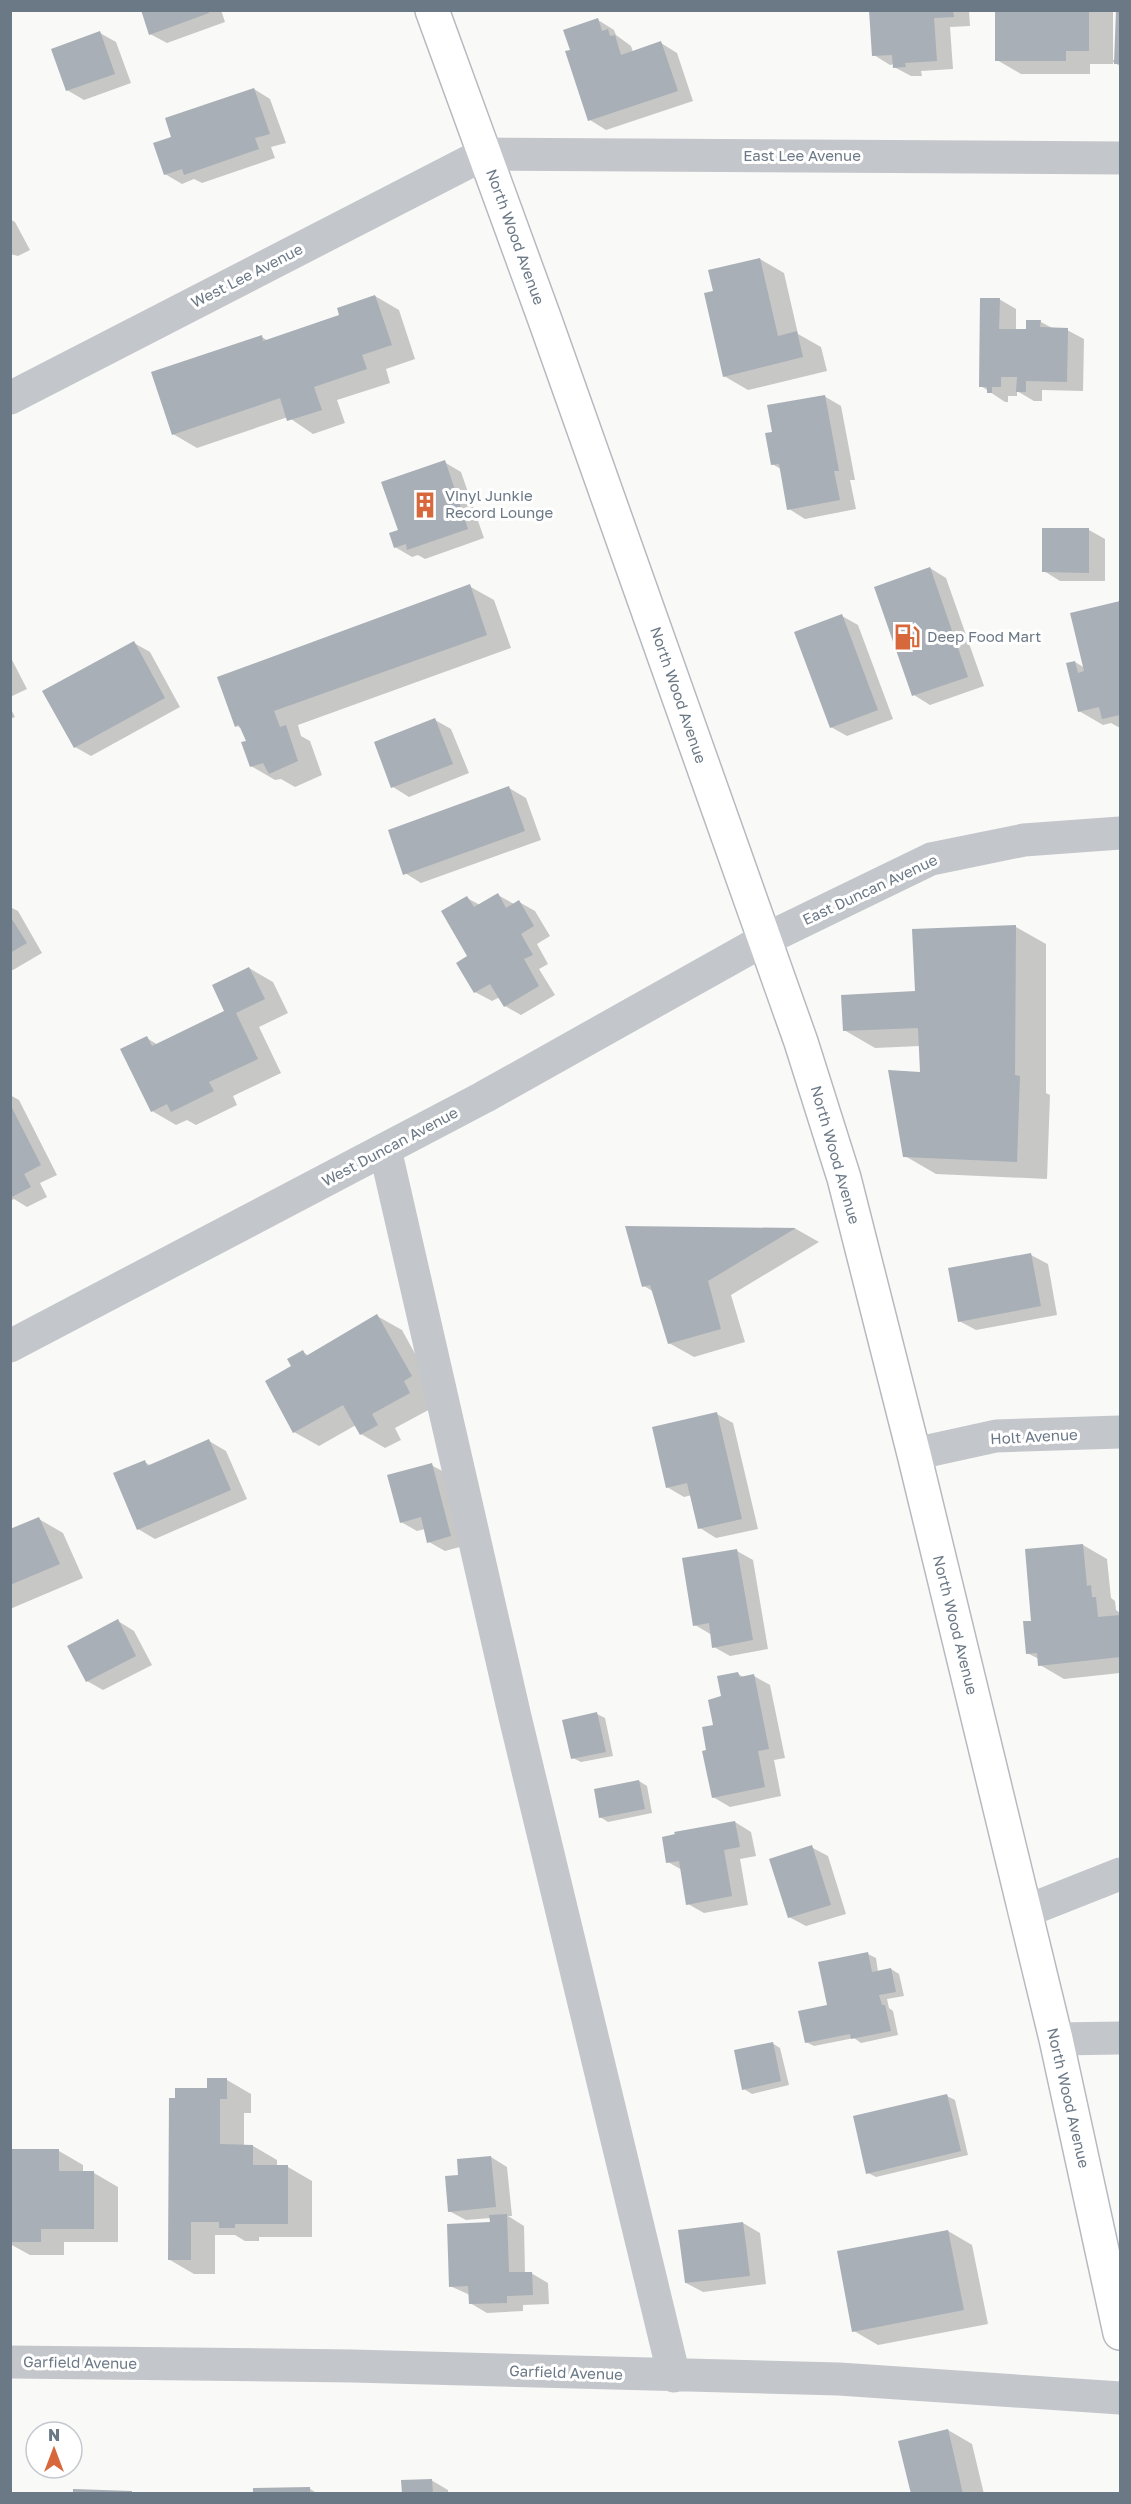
<svg xmlns="http://www.w3.org/2000/svg" width="1131" height="2504" font-family="'Golos Text',sans-serif">
<style>
.shadow{fill:#0003}
.building{fill:#a9afb6}
.lines{fill:none;stroke-linecap:round;stroke-linejoin:round}
.secondary-casing{stroke:#b6babf;stroke-width:36}
.minor{stroke:#c3c6ca;stroke-width:33}
.secondary{stroke:#fff;stroke-width:33}
.labels{text-anchor:middle;stroke-width:6;stroke-linejoin:round;paint-order:stroke}
.street-label{font-size:15px;fill:#6b7886;stroke:#fff}
.poi-label{font-size:15px;fill:#6b7886;stroke:#fff;text-anchor:start}
</style>
<rect width="100%" height="100%" fill="#f9f9f7"/>
<path class="shadow" d="M142,10H221L225,22L167,43L150,34Z
M870,10H969L970,26L950,27L953,69L921,71L922,76H911L894,67V64L890,65L874,55Z
M996,10H1113V60H1115L1117,10H1120V66L1113,62V64H1090V74H1021L997,60Z
M598,20L614,30L616,35L631,46L633,52L661,43L677,53L693,101L606,130L590,120L572,51Z
M100,33L116,42L131,83L84,100L67,90Z
M254,89L270,99L286,143L271,147L275,158L202,183L194,179L182,184L165,174L173,138Z
M10,219L15,222L30,250L18,256L10,254Z
M760,259L784,273L798,334L821,347L827,371L748,390L724,376L715,292Z
M375,296L399,310L415,359L386,369L390,383L337,400L345,423L313,434L288,417L197,448L173,434L262,337L268,341L341,316Z
M999,299L1016,309V330H1027L1041,322L1054,329L1067,330L1084,339L1083,391L1042,390V401H1034L1017,391V396H1008V402H1005L981,386Z
M1119,357H1120V401Z
M824,396L841,406L855,480H850L856,509L805,519L789,509L781,469L772,464L773,433Z
M444,462L461,472L484,538L425,559L418,555L412,557L395,547L400,531Z
M1089,530L1105,539V581H1060L1044,571Z
M930,568L946,578L984,686L930,705L914,695Z
M469,586L494,600L511,648L298,725L301,736L310,741L322,775L295,787L281,779L275,780L251,766L248,742L242,729L237,726Z
M1120,603V728L1111,723L1103,725L1079,711L1075,662L1085,668L1072,614Z
M842,616L858,625L893,719L847,736L831,727Z
M134,643L150,652L180,707L91,756L75,747Z
M10,656L27,689L10,697Z
M10,707L15,717L10,719Z
M435,720L451,729L469,773L409,797L393,787Z
M509,788L526,798L541,840L421,883L405,873Z
M498,895L514,904L519,902L535,911L550,936L537,944L548,964L539,969L555,995L521,1015L505,1006L500,997L492,1001L475,992L469,957L467,898L480,905Z
M10,907L18,911L42,953L13,970L10,969Z
M1016,927L1046,944V1093L1050,1095L1047,1179L936,1174L905,1156L921,1073L920,1046L875,1048L844,1030L917,992Z
M249,968L273,982L288,1013L259,1027L281,1073L233,1096L237,1105L196,1125L187,1120L176,1125L152,1111L147,1038L158,1045L226,1011Z
M10,1095L19,1100L57,1175L40,1183L47,1197L27,1207L14,1199L10,1201Z
M627,1227L796,1229L819,1242L731,1295L745,1342L694,1357L669,1343L654,1292L644,1286Z
M1031,1255L1048,1264L1057,1315L976,1330L959,1321Z
M377,1316L402,1330L435,1390L434,1407L395,1428L401,1440L385,1448L361,1434L356,1425L319,1446L294,1432L293,1366L303,1352L309,1356Z
M717,1414L733,1423L758,1529L716,1538L700,1528L692,1495L684,1497L667,1487Z
M209,1441L226,1451L247,1499L155,1539L138,1529L145,1462L151,1466Z
M431,1465L448,1474L467,1545L445,1551L429,1542L425,1529L417,1531L401,1522Z
M39,1519L63,1533L83,1578L10,1609V1531Z
M1083,1545L1107,1559L1111,1598L1115,1601L1116,1610L1120,1613V1673L1064,1679L1040,1665L1039,1659L1027,1653L1033,1622Z
M737,1551L753,1560L768,1649L730,1656L714,1647L712,1635L695,1625Z
M118,1621L134,1631L152,1665L103,1690L87,1681Z
M738,1674L745,1678L754,1676L770,1685L785,1758L774,1760L781,1796L730,1807L713,1797L715,1726L723,1697Z
M597,1714L605,1718L613,1756L581,1762L573,1758Z
M639,1781L647,1786L652,1813L608,1822L600,1817Z
M735,1822L751,1832L756,1856L740,1859L748,1905L704,1913L688,1904L682,1870L668,1862Z
M811,1847L828,1856L846,1914L806,1926L789,1917Z
M868,1954L876,1958L878,1972L891,1969L899,1974L904,1996L887,1999L889,2008L893,2011L898,2035L861,2043L854,2038L814,2046L806,2042L829,2006Z
M772,2043L780,2048L789,2085L752,2094L744,2089Z
M227,2080L251,2094V2113H244V2146H253L277,2160V2167H288L312,2181V2237H259V2241H245L235,2235H215V2274H194L170,2260L209,2089Z
M947,2096L955,2100L968,2155L876,2177L868,2173Z
M10,2151H59L83,2165V2173H94L118,2187V2242H64V2255H30L10,2244Z
M491,2157L507,2167L512,2216H508L524,2226L525,2273H531L548,2283L549,2304L523,2305V2311L487,2313L470,2303V2295L450,2286L491,2224V2218L466,2220L449,2211L459,2176Z
M743,2223L760,2233L766,2284L703,2292L686,2283Z
M948,2231L972,2245L988,2324L878,2345L854,2331Z
M948,2430L972,2444L984,2494H913Z
M431,2480L448,2490V2494H404Z
M309,2488L318,2494H254Z"/>
<path class="building" d="M141,10H208L209,13L149,35Z
M869,10H953L954,17L934,18L937,61L905,63L906,67L893,68L892,55L872,56Z
M995,10H1089V51H1066V61H995Z
M1116,10H1120V64H1114Z
M598,18L602,31L608,29L610,36L615,35L621,55L661,41L678,91L588,121L565,51L570,50L563,30Z
M100,31L115,74L66,91L51,49Z
M254,88L270,134L255,138L259,149L184,175L182,169L164,175L153,143L171,137L165,118Z
M760,258L778,336L797,331L803,357L723,377L704,293L713,291L708,270Z
M375,295L392,345L362,355L367,369L314,387L322,410L287,421L280,398L172,435L151,372L262,335L263,341L339,315L337,308Z
M980,298H1000L999,329H1026V320H1041L1040,327L1068,328L1067,382L1026,381V392H1016L1017,377H1001V387H992V393H987V387H979Z
M825,395L839,471H834L840,500L787,510L779,464L771,465L765,433L772,432L767,405Z
M445,460L468,529L407,550L406,544L394,548L389,533L398,530L381,482Z
M1042,528H1089V573L1042,572Z
M930,567L968,677L912,696L874,587Z
M470,584L487,635L274,711L280,727L286,725L298,761L269,774L263,763L250,767L241,742L246,741L239,725L235,727L217,677Z
M1120,601V715L1102,719L1099,707L1078,712L1066,663L1075,661L1078,673L1084,671L1070,613Z
M842,614L878,710L830,728L794,632Z
M134,641L165,698L74,748L42,691Z
M435,718L453,764L391,788L374,742Z
M509,786L525,831L403,875L388,830Z
M498,893L506,908L519,900L534,926L521,934L533,955L524,959L539,986L504,1007L490,984L474,993L456,963L467,956L441,911L467,896L474,907Z
M10,916L27,943L10,953Z
M1016,925L1015,1075L1020,1076L1017,1162L903,1157L888,1070L920,1072L918,1028L843,1031L841,995L915,991L912,929Z
M249,967L265,999L236,1013L258,1059L209,1082L214,1091L171,1112L167,1104L151,1112L120,1049L147,1036L152,1046L224,1011L212,985Z
M10,1104L41,1165L24,1174L31,1187L10,1198Z
M625,1226L796,1228L708,1281L721,1329L668,1344L650,1285L642,1287Z
M1031,1253L1041,1306L958,1322L948,1268Z
M377,1314L412,1376L404,1381L410,1393L372,1414L378,1425L360,1435L343,1405L293,1433L265,1381L291,1366L287,1359L303,1350L306,1356Z
M717,1412L742,1519L698,1529L687,1483L666,1488L652,1427Z
M209,1439L231,1490L137,1530L113,1473L145,1460L147,1466Z
M432,1463L451,1536L427,1543L421,1517L400,1523L387,1475Z
M39,1517L60,1564L10,1585V1529Z
M1083,1544L1087,1586L1091,1585L1092,1597H1096L1098,1617L1120,1615V1657L1038,1666L1037,1653L1026,1654L1023,1621H1031L1025,1549Z
M737,1549L753,1640L712,1648L709,1623L693,1626L682,1558Z
M118,1619L136,1656L86,1682L67,1646Z
M738,1672L740,1677L754,1674L769,1749L758,1751L765,1787L712,1798L702,1751L706,1750L702,1727L713,1725L708,1700L721,1696L717,1676Z
M597,1712L606,1752L571,1759L562,1720Z
M639,1780L645,1809L599,1818L594,1789Z
M735,1821L740,1847L724,1850L732,1896L686,1905L679,1861L666,1863L662,1837L675,1834L674,1832Z
M812,1845L831,1905L788,1918L769,1859Z
M868,1952L872,1972L891,1968L896,1992L879,1995L882,2005H885L891,2031L851,2039L850,2034L805,2043L798,2011L827,2005L818,1962Z
M773,2042L781,2081L742,2090L734,2050Z
M207,2078H227V2099H220V2144L253,2145V2165H288V2224H235V2228H219V2222H191V2260H168L169,2098H175V2088H207Z
M947,2094L961,2151L866,2174L853,2116Z
M10,2149H59V2171H94V2229H41V2242H10Z
M491,2156L496,2207L448,2212L445,2176L458,2175L457,2159Z
M507,2214L509,2272H532L533,2295L507,2296V2303L469,2304L468,2286L449,2287L447,2224L490,2222L489,2215Z
M743,2222L750,2276L685,2283L678,2230Z
M948,2230L964,2310L852,2332L837,2251Z
M948,2429L963,2494H911L898,2441Z
M432,2479L433,2494H402L401,2480Z
M310,2487V2494H253V2488Z
M73,2489L132,2491V2494H73Z"/>
<g class="lines">
<g class="secondary-casing">
<path id="secondary" d="M432,10L545,320L801,1042L844,1178L914,1454L1056,2039L1120,2333"/>
</g>
<path class="minor" d="M10,398L484,154L1120,158
M385,1149L515,1717L674,2376
M10,1346L484,1097L764,940L931,859L1024,840L1120,833
M914,1454L996,1436L1120,1432
M1024,1912L1120,1874
M1056,2039L1120,2038
M10,2362L353,2366L839,2379L1120,2398"/>
<use href="#secondary" class="secondary"/>
</g>
<defs>
<g id="building-bare" transform="scale(2.07)"><path d="M-4-6H4V6H1V3H-1V6H-4ZM-2.5-4.3h1.7v1.8h-1.7ZM.8-4.3h1.7v1.8H.8ZM-2.5-1h1.7V.8h-1.7ZM.8-1h1.7V.8H.8Z" fill="#d6683b" stroke="#fff" stroke-width="2.5" paint-order="stroke"/></g>
<g id="fuel-bare" transform="scale(2.07)"><path d="M-5.5-6h7V0h2V4h1.3V-2.5L3-4.5l.8-.8L6-3V5H2.5V1h-1V6h-7ZM-4.2-4.7v3.2H.2V-4.7Z" fill="#d6683b" stroke="#fff" stroke-width="2.5" paint-order="stroke"/></g>
</defs>
<g fill-rule="evenodd">
<use href="#building-bare" x="425" y="505"/>
<use href="#fuel-bare" x="907" y="637"/>
</g>
<g class="labels">
<g class="street-label">
<text x="802" y="161">East Lee Avenue</text>
<text transform="translate(515 237) rotate(70)" y="5">North Wood Avenue</text>
<text transform="translate(247 276) rotate(-27)" y="5">West Lee Avenue</text>
<text transform="translate(678 695) rotate(71)" y="5">North Wood Avenue</text>
<text transform="translate(870 890) rotate(-25)" y="5">East Duncan Avenue</text>
<text transform="translate(390 1147) rotate(-28)" y="5">West Duncan Avenue</text>
<text transform="translate(835 1155) rotate(74)" y="5">North Wood Avenue</text>
<text transform="translate(1034 1437) rotate(-3)" y="5">Holt Avenue</text>
<text transform="translate(955 1625) rotate(76)" y="5">North Wood Avenue</text>
<text transform="translate(1068 2098) rotate(77)" y="5">North Wood Avenue</text>
<text transform="translate(80 2363) rotate(1)" y="5">Garfield Avenue</text>
<text transform="translate(566 2373) rotate(2)" y="5">Garfield Avenue</text>
</g>
<g class="poi-label">
<text x="445" y="501">Vinyl Junkie<tspan x="445" dy="17">Record Lounge</tspan></text>
<text x="927" y="642">Deep Food Mart</text>
</g>
</g>
<rect width="1131" height="2504" fill="none" stroke="#6b7886" stroke-width="24"/>
<g transform="translate(54 2450)"><circle r="28" fill="#ffffff" stroke="#c4c9cf" stroke-width="1.5"/>
<path d="M0-4.5L10 22L0 15L-10 22Z" fill="#d6683b"/>
<text y="-9" font-size="16" font-weight="bold" text-anchor="middle" fill="#6b7886">N</text>
</g>
</svg>
